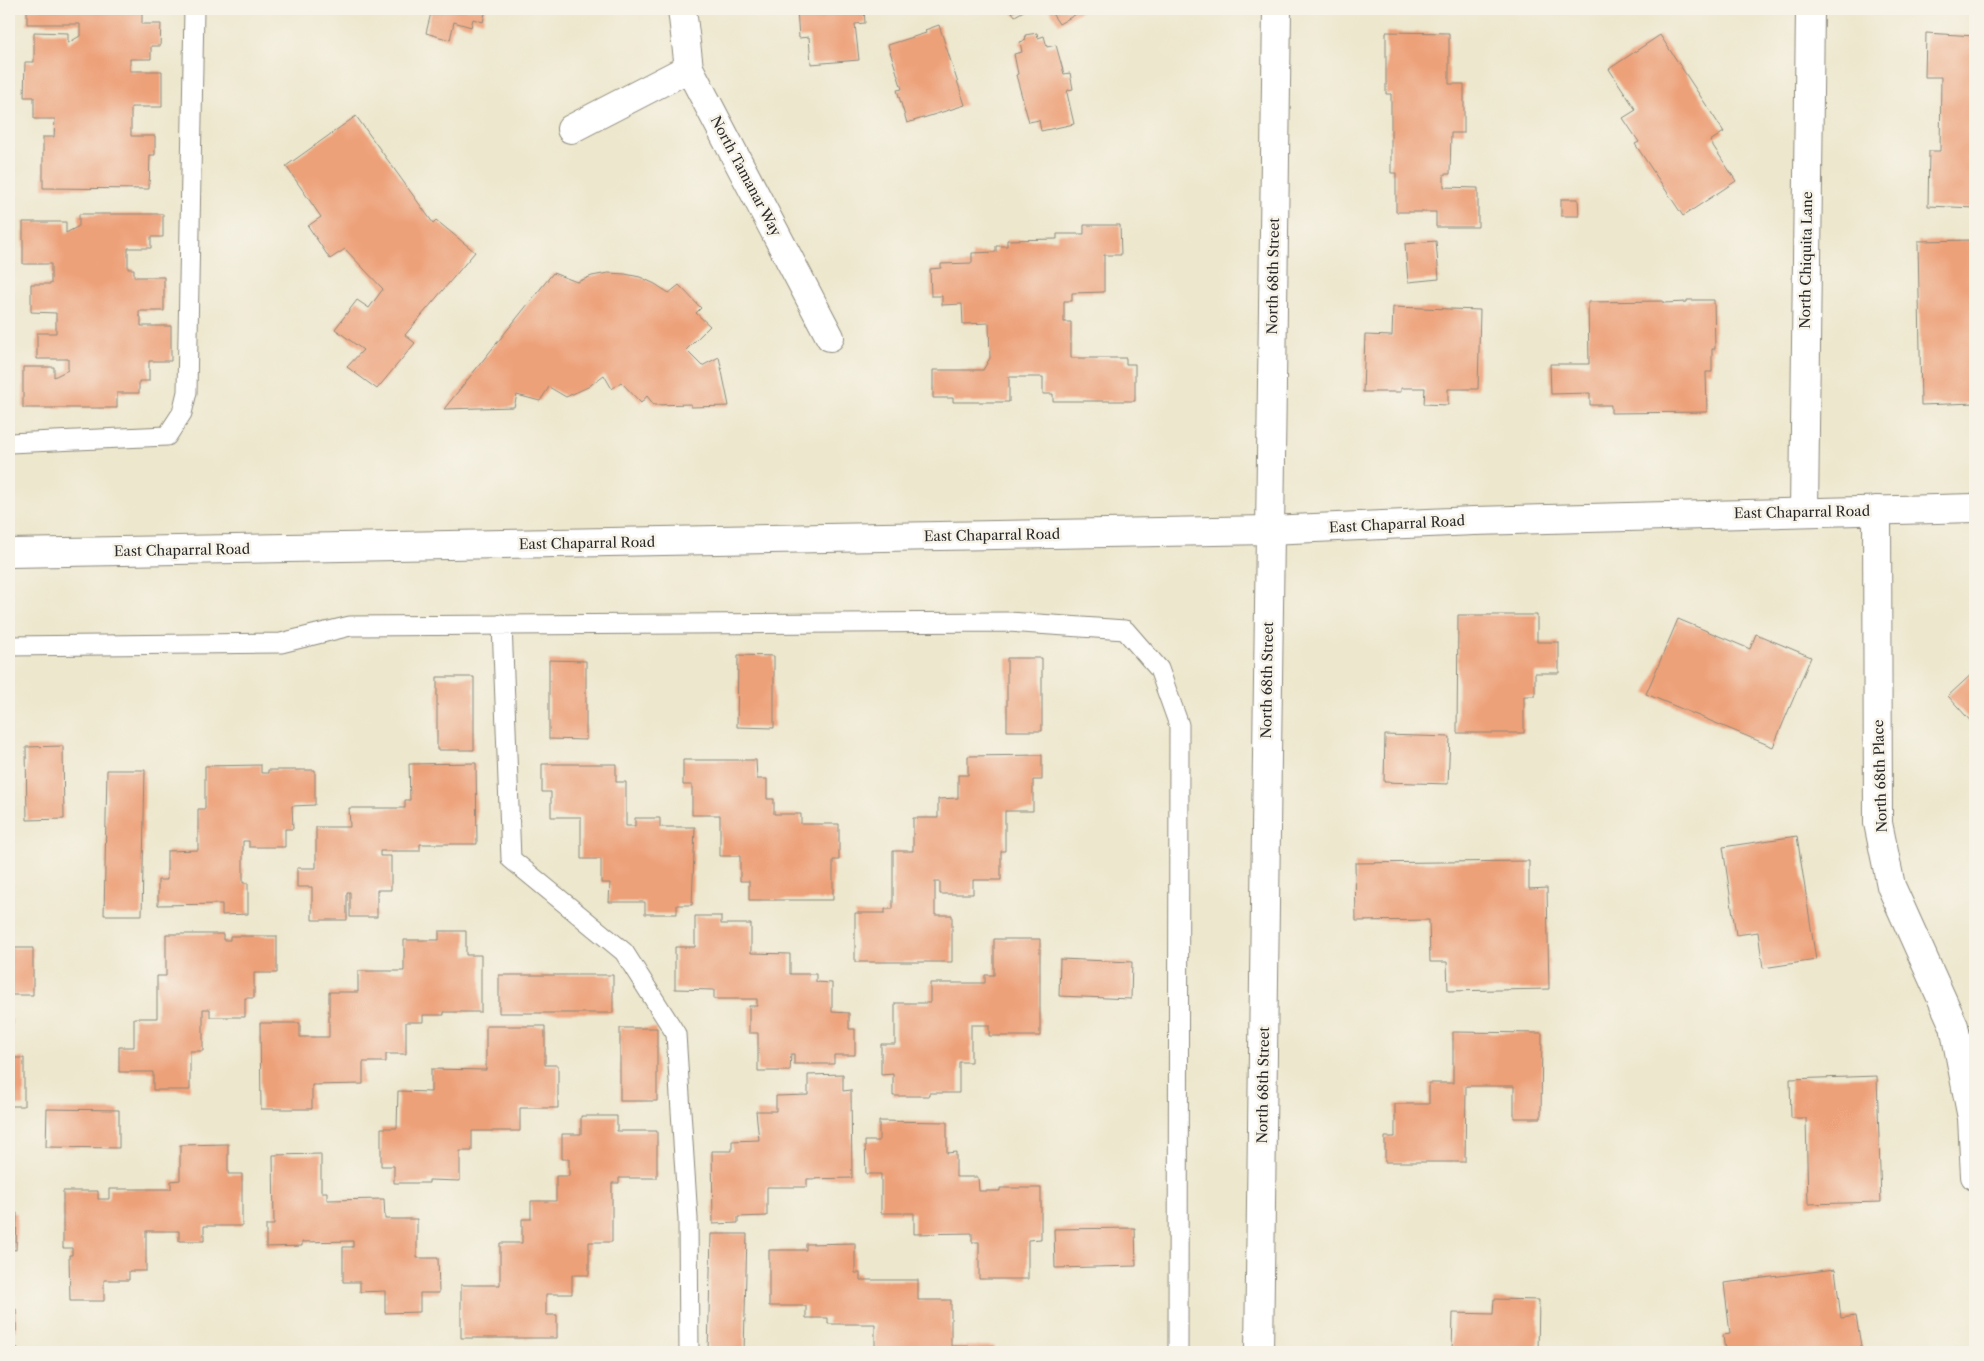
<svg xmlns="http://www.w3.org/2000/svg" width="1984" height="1361" font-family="'Libre Caslon Text',serif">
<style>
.building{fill:#eda179}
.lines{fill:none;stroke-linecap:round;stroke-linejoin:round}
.service-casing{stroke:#8c897c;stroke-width:21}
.minor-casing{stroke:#8c897c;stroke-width:30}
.tertiary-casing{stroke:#8c897c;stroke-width:30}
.secondary-casing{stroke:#8c897c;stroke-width:30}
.service{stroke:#fff;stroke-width:19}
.minor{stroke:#fff;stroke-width:28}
.tertiary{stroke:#fff;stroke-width:28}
.secondary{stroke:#fff;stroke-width:28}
.labels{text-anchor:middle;stroke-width:5;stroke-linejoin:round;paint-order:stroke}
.street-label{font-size:14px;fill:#2b2b2b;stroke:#f7f3e8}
</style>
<rect width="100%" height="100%" fill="#f7f3e8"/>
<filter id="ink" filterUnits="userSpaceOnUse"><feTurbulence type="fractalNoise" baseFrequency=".02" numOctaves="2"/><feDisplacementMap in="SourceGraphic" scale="10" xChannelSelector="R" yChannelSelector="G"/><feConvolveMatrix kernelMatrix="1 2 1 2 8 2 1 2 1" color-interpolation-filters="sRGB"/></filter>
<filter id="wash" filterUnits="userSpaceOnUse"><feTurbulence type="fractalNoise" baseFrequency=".0096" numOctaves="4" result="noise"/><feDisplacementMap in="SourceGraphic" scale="20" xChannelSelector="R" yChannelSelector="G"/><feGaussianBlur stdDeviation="1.12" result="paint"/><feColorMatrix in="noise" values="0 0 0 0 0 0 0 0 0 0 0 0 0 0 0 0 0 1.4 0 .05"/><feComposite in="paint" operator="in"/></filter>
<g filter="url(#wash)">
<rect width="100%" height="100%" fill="#ede7cd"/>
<g id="blocks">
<path class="building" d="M27,9H142V24H161L160,46H151V59H130V71H162V107H131V136H155V155H150L149,189L43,188V137H54L55,119H34V97H24L25,62H34V32L68,33V43L80,36V24H27Z
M432,9H486L483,22L473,19L471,27L454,22L450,40L426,33Z
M797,9H864L865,23L855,24L859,60L811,64L809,37L799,38Z
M1010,9H1027L1015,16Z
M1049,9H1085L1059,24Z
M939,25L965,105L907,123L897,90L902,89L888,45L926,33L925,30Z
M1386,32L1449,33V84H1464V133H1451L1450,174H1444V187L1478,188V227H1436V212H1396V173H1391V94H1386Z
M1037,33L1038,38L1044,36L1047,47L1056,45L1064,74L1070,73L1073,89L1068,90L1067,93L1074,124L1041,131L1039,120L1029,122L1016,75L1018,74L1014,54L1022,52L1020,42L1026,40L1025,35Z
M1926,33L1975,36V208L1928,206L1929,151H1940L1941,77H1925Z
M1660,35L1724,132L1710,141L1736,181L1683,216L1635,144L1639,142L1623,118L1636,110L1609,69Z
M356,116L433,223L436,220L475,252L405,335L415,343L377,389L347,367L363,350L335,329L357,300L369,308L383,289L345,249L330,259L308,226L321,217L286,166Z
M1561,199H1578L1579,216H1561Z
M79,214H163V237H151V248H128V269H134V277H164V311H139V316L141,317V326H171V361H149V381H139V393H117V408H23V367H54V377L68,370V359H37V333H56V313L31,312V284H51V264H23V222H66V233L79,226Z
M1084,225H1120L1121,255H1104V292L1072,293V301H1064V322H1071V358H1126V364H1135V401H1053V394H1043V377H1009V402H953V398H933V370H983L990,358L989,323L963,324L962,304L942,305V296H931L930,269L941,268V264L972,263V253L996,252V246H1007V240L1057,239V234H1084Z
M1975,240V403L1921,405L1918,241Z
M1436,241L1439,279L1408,282L1405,244Z
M553,273L577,282L592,276L608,273L625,274L640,277L655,284L669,293L679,285L701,308L696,313L710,326L686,350L702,366L719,357L729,406L691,407V404L654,405L647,396L641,403L621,382L612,389L604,375L588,387L566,397L549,387L540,401L517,395L514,407L444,409Z
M1687,300H1714L1715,349H1712V372H1706L1707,412L1611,413V405H1590V393L1551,394L1550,364H1589L1588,302L1663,301V303L1687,302Z
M1393,307L1480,310L1478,389H1448V405L1424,404L1425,388H1401V392H1363L1365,335L1392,336Z
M1458,615H1537V642H1559V673H1535V696H1524V733H1457Z
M1678,619L1750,649L1756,634L1811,657L1773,747L1646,694Z
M738,655L774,656V728L737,727Z
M1007,658H1042V731H1007Z
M549,660L586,661V740L549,739Z
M1975,671V726L1948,696Z
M437,677H474V750H437Z
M1385,735L1450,737L1448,784L1384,782Z
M63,746L64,819L27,820L26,747Z
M1042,755V780H1033V811H1005V851H1001V880H973V894H940V882H935V915H952V962H855V913H885V909H893V851H913V818H938V799L958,798V775H968V756Z
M683,760H756L757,779H767V799H774V814H801V824H839V860H833V900H749V881H740V856H720V815H692V785H683Z
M476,763L477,844H420V851H380V856H391V890H377V917H350V892H347V920H312V887H297V868H316V827H350L349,808H405V800H410L409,764Z
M542,764H616V782H626V826H635V818H660V827H695L692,905H677V914H645V902H609L610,883H601V859H581V817H551V792H542Z
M261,765V773H268V770H315V805L292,806L293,829H285V847H249V841H243V883H248V914L222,915V904L158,905V880H167V851L198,850V809H205V766Z
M107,770H145L142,915H104Z
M1797,836L1816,960L1763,968L1758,932L1736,935L1723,847Z
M1529,861V889L1547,888L1549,989L1448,991L1447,962H1430L1429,920L1356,921L1355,863Z
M695,916H721V924H751V953L790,954V974H816V982L832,983V1012L849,1013V1029H855V1055H834V1064H794V1054H791L790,1071H758V1033H749V1006H757V999H714V990L675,989V947H695Z
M439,931H466V955H481V1012H444V1015H423V1022H406V1054H386V1062H363V1084L312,1085V1109H261L260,1023H300V1037H329V992H358V971H404V940H439Z
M166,934H223V940H230V936H277V973H254V998H245V1017H210V1009H203V1051H190V1090H153V1072H119V1047H134V1018H157V976H166Z
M994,939H1040V1036H989V1025H971V1062H959V1093H929V1096H893V1074L881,1075V1044H895V1003H930V983H985V975H994Z
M9,948H33V995H9Z
M1060,959L1132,962L1131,999L1059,996Z
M499,975H613V1013H499Z
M9,1019H12V1058H24V1106H9Z
M486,1026H545V1065H558V1108H520V1131H472V1151H460V1181L429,1180V1183H394V1166H381V1128H397L398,1091L431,1092V1069L486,1070Z
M620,1028H657V1101H620Z
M1453,1032L1542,1033L1541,1118H1514V1086H1466L1465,1162H1385V1137H1395V1104H1429V1083H1453Z
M843,1074V1091L851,1090L852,1178L807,1179V1187H767V1216L738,1217V1223L713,1224L712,1151H732V1141L759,1140L756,1111H776V1096L808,1095V1075Z
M1877,1076L1881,1202L1808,1204L1806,1118H1791L1790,1079Z
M47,1109L119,1110V1148L46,1147Z
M581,1116H617V1131H657V1178H619V1183H612V1242H589V1275H572V1294H546V1315H557V1338H461V1285H500V1243H522V1219H531V1201H556V1176H569V1159H562V1134H581Z
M879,1121L947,1122V1153L956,1152V1177H978L979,1191H1000V1188H1041V1239L1028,1240V1279H979V1242H972V1233L914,1234V1213H881V1174H866L865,1141H879Z
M228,1144V1174H242V1226H204V1241H179V1231H146V1271H129V1280H104V1301H70L69,1255H72V1248H63V1191H98V1199H109V1189H171V1181L180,1180V1145Z
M321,1154V1192H327V1200L384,1199L385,1219H417V1258H438L439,1293H420V1312L385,1313V1291L360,1292V1282H343V1247H353V1241L302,1242V1246L266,1247V1225H274L273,1155Z
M9,1213H17L16,1250L9,1249Z
M1135,1228L1136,1266L1055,1268L1054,1229Z
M711,1234H747L744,1352H708Z
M855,1243V1273H860V1280H918V1300H951V1346H994V1352H875V1324H828V1318H806V1306H769V1250H806V1244Z
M1835,1269L1841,1318L1856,1316L1862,1352H1725L1723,1335L1730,1334L1724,1283Z
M1494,1299L1539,1300L1538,1352H1452L1453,1313L1493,1314Z
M9,1309H16V1331H9Z
M9,1348H18V1352H9Z"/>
</g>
</g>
<g filter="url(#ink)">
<use href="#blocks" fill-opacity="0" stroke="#8c897c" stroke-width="1"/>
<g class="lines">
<g class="service-casing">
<path id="service" d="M9,443L167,436L182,413L187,392L194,9
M502,624L511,859L624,952L676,1034L688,1219L689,1352
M9,646L281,643L350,626L1008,622L1125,630L1159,669L1179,725L1178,1352"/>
</g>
<g class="minor-casing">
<path id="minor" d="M682,9L689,68L830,337
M571,129L689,68
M1877,510L1878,823L1891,886L1954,1026L1972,1118L1975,1176
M1804,512L1810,9"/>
</g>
<g class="tertiary-casing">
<path id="tertiary" d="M1259,1352L1277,9"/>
</g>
<g class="secondary-casing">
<path id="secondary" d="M9,553L1269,530L1474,521L1975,508"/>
</g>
<use href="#service" class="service"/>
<use href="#minor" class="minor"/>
<use href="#tertiary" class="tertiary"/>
<use href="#secondary" class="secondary"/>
</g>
</g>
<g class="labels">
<g class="street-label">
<text transform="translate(746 176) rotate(62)" y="5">North Tamanar Way</text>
<text transform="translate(1806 260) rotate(-89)" y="5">North Chiquita Lane</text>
<text transform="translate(1273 276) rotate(-89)" y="5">North 68th Street</text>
<text transform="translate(1802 512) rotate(-1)" y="5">East Chaparral Road</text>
<text transform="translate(1397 524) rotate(-3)" y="5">East Chaparral Road</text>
<text transform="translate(992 535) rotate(-1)" y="5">East Chaparral Road</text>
<text transform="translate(587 543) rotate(-1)" y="5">East Chaparral Road</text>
<text transform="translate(182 550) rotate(-1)" y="5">East Chaparral Road</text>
<text transform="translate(1267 680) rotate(-89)" y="5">North 68th Street</text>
<text transform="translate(1880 776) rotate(-92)" y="5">North 68th Place</text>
<text transform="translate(1263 1085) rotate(-89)" y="5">North 68th Street</text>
</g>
</g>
<rect width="1984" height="1361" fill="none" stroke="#f7f3e8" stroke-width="30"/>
</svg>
